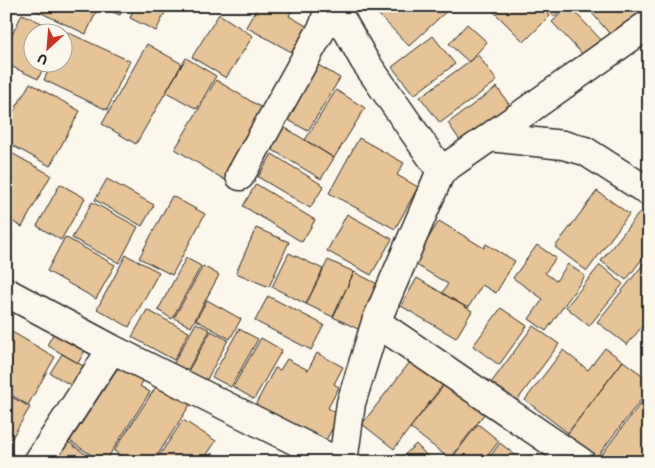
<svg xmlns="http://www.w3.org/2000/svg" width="655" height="468" font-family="Itim,sans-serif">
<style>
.building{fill:#e6c497;stroke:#2b2b2b}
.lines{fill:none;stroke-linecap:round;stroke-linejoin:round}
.minor-casing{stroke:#2b2b2b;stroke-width:31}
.minor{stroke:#fbf7ec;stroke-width:28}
</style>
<rect width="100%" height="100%" fill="#fbf7ec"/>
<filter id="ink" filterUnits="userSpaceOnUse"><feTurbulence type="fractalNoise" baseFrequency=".02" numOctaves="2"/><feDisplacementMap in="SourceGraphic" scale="10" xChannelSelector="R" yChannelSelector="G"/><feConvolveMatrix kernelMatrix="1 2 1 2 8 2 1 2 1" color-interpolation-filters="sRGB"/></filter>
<g filter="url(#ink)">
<path class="building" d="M34,6H124L120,15L99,6L86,34L33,9Z
M135,6H168L156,31L130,18Z
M258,6H294L289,16L310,28L295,54L246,27Z
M386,6H452L409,46L378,14Z
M488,6H540L550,16L524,42Z
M544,6H565L554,17Z
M569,6L606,45L589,61L552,22Z
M600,6H649V9L614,39L592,13Z
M22,14L61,32H32V62H46L38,79L6,64V47Z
M219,14L253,36L226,78L192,57Z
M467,24L487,42L469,62L449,44Z
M67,32L130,61L107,110L44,80L52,62H62V41Z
M433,36L455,64L414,95L392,67Z
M147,44L182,64L136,144L102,124Z
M478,55L497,81L440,123L420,97Z
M186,58L216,76L197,109L166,92Z
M315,63L340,78L308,131L283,117Z
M216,80L267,111L225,180L175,149Z
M30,83L80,111L50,166L6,142V125Z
M497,87L510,106L461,142L448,123Z
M336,90L365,108L334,158L305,140Z
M6,98L12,101L6,112Z
M284,127L334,158L321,179L271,149Z
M359,138L404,163L397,175L418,187L395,229L329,193Z
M6,150L51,175L22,227L6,218Z
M272,154L324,186L310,208L258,177Z
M107,179L154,205L142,226L95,200Z
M60,184L85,198L61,240L37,226Z
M256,184L315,220L302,242L243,206Z
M597,191L629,214L587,271L555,247Z
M172,196L205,214L172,275L139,258Z
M92,202L138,227L119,263L72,238Z
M640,212L649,219V250L626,280L601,261Z
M347,214L392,239L371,275L327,251Z
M439,221L484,248L486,244L515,261L496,293L482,285L468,308L442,293L448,284L413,263Z
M256,228L289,242L269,287L236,273Z
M6,234L13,238L6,250Z
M65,237L115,265L96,299L47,271Z
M537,245L556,258L545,273L556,281L568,264L585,276L546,331L529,319L543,299L513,278Z
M289,253L323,269L306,304L272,287Z
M126,255L159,272L129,327L97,309Z
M649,257V318L627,345L597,322Z
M186,258L201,266L172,319L158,310Z
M328,260L354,272L333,317L306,304Z
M600,265L623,284L589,326L566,307Z
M203,266L219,275L191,327L174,318Z
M354,272L383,287L362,331L333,317Z
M417,278L472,311L456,338L401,306Z
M268,296L324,325L311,350L255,321Z
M207,300L241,319L230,339L196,320Z
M501,308L527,326L499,365L473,346Z
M147,310L189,332L174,360L132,337Z
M60,322L91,340L78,363L47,345Z
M196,323L210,330L186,373L172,366Z
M533,326L559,344L510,410L485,391Z
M7,329L55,357L28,405L6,392Z
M239,329L258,339L231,387L212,377Z
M211,331L228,340L205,383L187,373Z
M261,338L282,350L254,399L233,387Z
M605,348L623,361L568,433L525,400L563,350L588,370Z
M317,353L343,367L334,384L339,387L328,408L340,415L326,440L314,433L311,440L253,409L275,368L280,370L287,359L308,370Z
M62,354L92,371L81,391L50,373Z
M413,358L445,382L394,449L362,424Z
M623,361L649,380V389L593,462L561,442Z
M121,363L145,378L140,386L150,392L105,462H102L70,441Z
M163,376L195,397L153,462H131L114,451Z
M449,379L488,409L450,459L410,428Z
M6,394L30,407L9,443L6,442Z
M646,396L649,398V462H596Z
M183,420L216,441L202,462H155Z
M478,424L499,441L483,462H449Z
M64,439L97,462H49Z
M500,443L524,462H486Z
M416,444L433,462H397Z
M6,450L26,462H6Z
M212,453L225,462H206Z"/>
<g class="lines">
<g class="minor-casing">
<path id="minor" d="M334,6L364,60L441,171
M490,137L649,24
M240,176L324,25L329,6
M6,292L112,349L338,462
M376,322L581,462
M38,462L112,349
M343,462L351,403L376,322L441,171L490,137L563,145L585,151L649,192"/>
</g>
<use href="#minor" class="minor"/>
</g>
</g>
<rect width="655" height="468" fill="none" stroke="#fbf7ec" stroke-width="25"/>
<rect x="12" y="12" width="630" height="443" fill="none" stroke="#2b2b2b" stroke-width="2" filter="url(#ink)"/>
<g transform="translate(48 48) rotate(206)"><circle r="24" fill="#fbf7ec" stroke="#a8a59f"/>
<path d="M0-4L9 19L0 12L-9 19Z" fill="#c8321e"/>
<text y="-8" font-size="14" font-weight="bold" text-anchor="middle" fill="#2b2b2b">U</text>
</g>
</svg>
